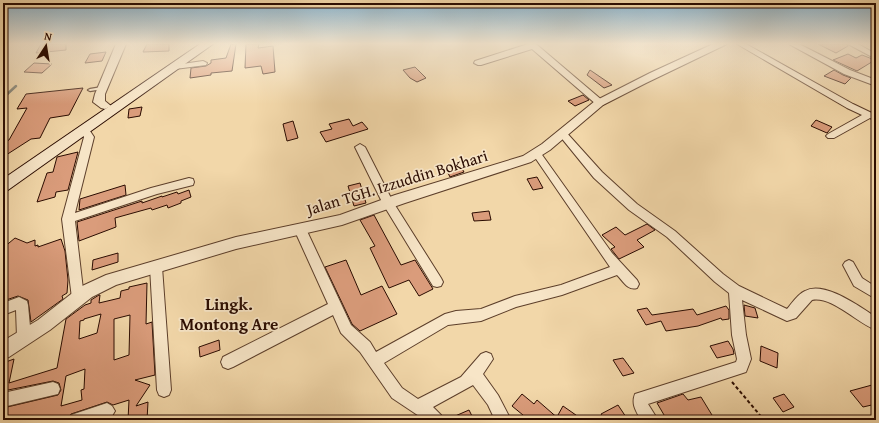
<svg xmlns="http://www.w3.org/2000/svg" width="879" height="423" font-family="'Gentium Book Plus',serif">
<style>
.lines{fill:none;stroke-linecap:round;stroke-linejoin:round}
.stream{stroke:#6f736a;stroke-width:2.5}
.building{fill:#da9c7b;stroke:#2a0b00;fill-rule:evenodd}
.service-casing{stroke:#5c3e2a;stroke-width:2.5}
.minor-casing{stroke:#5c3e2a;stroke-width:2}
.tertiary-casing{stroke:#5c3e2a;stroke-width:2}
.secondary-casing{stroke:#2a0b00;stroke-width:2}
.path{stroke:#2a0b00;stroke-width:2;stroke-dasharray:3.5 2.5;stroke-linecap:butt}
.service{fill:#f7e5c7;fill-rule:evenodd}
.minor{fill:#f7e5c7;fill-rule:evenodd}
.tertiary{fill:#f7e5c7;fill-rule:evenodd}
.secondary{fill:#f7e5c7;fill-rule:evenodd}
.labels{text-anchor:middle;stroke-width:3.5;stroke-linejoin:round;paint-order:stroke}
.street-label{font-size:16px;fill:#2a0b00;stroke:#f7e5c7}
.neighbourhood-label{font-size:17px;font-weight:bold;fill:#2a0b00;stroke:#f7e5c7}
</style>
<rect width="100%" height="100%" fill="#f2d7a9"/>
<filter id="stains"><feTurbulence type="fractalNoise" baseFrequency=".005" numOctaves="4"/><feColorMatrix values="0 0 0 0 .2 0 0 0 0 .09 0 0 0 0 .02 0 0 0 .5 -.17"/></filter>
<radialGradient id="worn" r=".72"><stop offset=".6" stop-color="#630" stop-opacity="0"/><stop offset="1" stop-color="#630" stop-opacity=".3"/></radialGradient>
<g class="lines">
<path class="stream" d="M3,98L16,86"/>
</g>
<path class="building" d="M41,44H66V50L36,53Z
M147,44H169V51L143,52Z
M231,44H236L232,71L211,73V75L190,78L191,68L206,66L211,63V60L226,58Z
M246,44H259L258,48L273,46L275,72L263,74L261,66L245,68Z
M818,44H847L848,46L836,53Z
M106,52L102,61L85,63L90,54Z
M848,54L856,58L862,55L875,60L857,71L833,60Z
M34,63L52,64L42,73L24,72Z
M415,67L426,78L417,82L410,78L403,70Z
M590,70L612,85L604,88L587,75Z
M834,70L843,75L851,78L845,84L824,76Z
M83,88L69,115L50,118L40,138L31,139L3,157V143L9,140L27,108L17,109L26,94Z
M583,95L589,100L575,106L568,101Z
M142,107L140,116L128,118L129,109Z
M349,119L353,126L362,122L368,129L326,142L320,132L332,129L329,124Z
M816,120L832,127L827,133L811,126Z
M293,121L298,138L287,141L283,124Z
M78,152L68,190L56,192L55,197L37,202L47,173L53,172L57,157Z
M461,167L464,172L450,177L447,171Z
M537,177L543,188L533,190L527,179Z
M360,183L366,203L354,206L348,186Z
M125,185L126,195L79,210L80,199Z
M189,190L191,197L181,201V203L168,208L167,205L152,210L151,208L115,218L116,227L79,241L77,222L142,201V203L162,196V197L177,192L178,194Z
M489,211L491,220L474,221L472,213Z
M374,215L401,265L415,260L433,289L419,296L409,280L389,288L370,248L375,246L360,220Z
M647,224L655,230L637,240L644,247L619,259L611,249L615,247L602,235L616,227L625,235Z
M15,238L27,243L35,240V246L38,245V247L61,239L65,251L68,280L67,293L62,296L63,299L31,322L28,300L18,296L3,301V248Z
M118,253V262L92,270L93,260Z
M346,260L361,295L382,286L397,314L360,331L352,324L325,267Z
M147,283L146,324L152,322L155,375L135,380L150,385L136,406L148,402L147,420H128L129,400L113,405L107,402L71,414L67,420H3V408L58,395L61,390L59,383L53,381L3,391V363L14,359L9,383L57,368L66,319L85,305L91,303V300L99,295H100L99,303L120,298L121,291L129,289V287ZM101,314L97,333L79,339L80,321L84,320V319ZM130,315L129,355L114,360V319ZM85,369L84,389L81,390L82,400L61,406L66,376Z
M744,305L755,308L758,318L745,316Z
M726,306L729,310V319L722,320L721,318L698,326L666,331L661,321L646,325L637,310L647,308L652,315L693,309L697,315Z
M219,340L220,350L200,357L199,347Z
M728,341L733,349L734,354L717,358L710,346Z
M761,346L778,353L777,368L760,361Z
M623,358L634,373L623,376L613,360Z
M872,385L876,390V404L863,407L850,391Z
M522,394L534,404L537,400L560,420H529L512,406Z
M683,394L688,400L701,397L715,420H667L657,403Z
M784,394L794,407L783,412L773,398Z
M618,405L628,420H605L601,414Z
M563,406L583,420H565L558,415Z
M469,410L474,420H446Z"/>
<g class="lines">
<g class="service-casing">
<path id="service" d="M102,87H103V89L90,91L88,90L90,89Z"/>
</g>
<g class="minor-casing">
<path id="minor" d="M528,44H536L603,101L604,103L603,105H597L532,49L481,65H478L474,63L475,61Z
M737,44H746L853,104L876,115V121L870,118L834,138H828L826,136L828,134L862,115L847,108Z
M789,44H799L850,70L876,80V86L844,74Z
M848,44H858L876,54V59Z
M203,61L207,63L206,65L175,69L171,67L175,65Z
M85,127L88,128L94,137L75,213L151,188L189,178L193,179L194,182L193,185L157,194L75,221L84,298L83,302L78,304L73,302L72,298L62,219L84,137L80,130Z
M562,130L565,131L602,172L637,204L675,231L723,274L739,286L787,309C792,303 798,294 805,291C824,280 860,307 876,317V330C857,323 832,296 812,300L796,318L787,321L742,300L746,335L751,359L746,372L648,404L658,420H641C636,411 631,404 635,394L736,362L737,359L732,335L729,293L715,282L667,237L629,210L594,178L559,135L557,133Z
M360,144L365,147L393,202L441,278L443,282L441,286L437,287L433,286L383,204L355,147Z
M537,151L540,152L612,253L637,280L639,284L637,288C628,291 623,281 617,275L562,295L516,307L481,321L448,325L384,363L402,388L418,399L461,377L481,354L486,352L491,354L493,359L483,374L498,395L511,420H495L488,405L473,385L433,407L441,415L444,420H425L392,398L360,352L341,333L333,315L233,367L228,369L223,367L221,362L223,357L328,304L294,229L296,226L300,225L304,226L306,229L351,325L370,342L376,352L445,314L456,311L481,309L515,296L561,285L610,267L534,156L532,154Z
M849,260L853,262L862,278L876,287V299L854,286L843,265L845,262Z
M156,262L160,263L162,267L171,390L169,395L164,397L159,395L157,390L150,267L152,263Z
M19,297L27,301L28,305L31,337L29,341L24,343L19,341L17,337L16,310L3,315V303Z
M53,382L58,384L60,389L58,394L3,407V393Z
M107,403L112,406L115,411L112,416L102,420H68L71,415Z"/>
</g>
<g class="tertiary-casing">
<path id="tertiary" d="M116,44H126L105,94V101L111,106L105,109L101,108L93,102L95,94Z
M713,44H727L646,83L603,105L550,150L531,162L405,203L342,225L236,249L116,285L92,297L50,330L9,357L3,359V341L38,320L80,287L106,275L236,237L340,215L395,195L523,156L542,144L595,101L650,73Z"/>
</g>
<g class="secondary-casing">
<path id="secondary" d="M200,44H213L8,190L3,191V179Z"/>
</g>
<path class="path" d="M732,382L764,420"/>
<use href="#service" class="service"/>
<use href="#minor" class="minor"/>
<use href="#tertiary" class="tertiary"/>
<use href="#secondary" class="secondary"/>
</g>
<linearGradient id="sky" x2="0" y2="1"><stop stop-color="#8ab6d2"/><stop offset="0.42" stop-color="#f9edd8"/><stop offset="1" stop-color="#f9edd8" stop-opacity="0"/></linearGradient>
<rect width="879" height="104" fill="url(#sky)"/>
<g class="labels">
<g class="street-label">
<text transform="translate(397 182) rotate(-17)" y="6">Jalan TGH. Izzuddin Bokhari</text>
</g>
<g class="neighbourhood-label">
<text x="229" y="310">Lingk.<tspan x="229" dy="20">Montong Are</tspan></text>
</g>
</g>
<rect width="879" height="423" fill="none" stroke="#f2d7a9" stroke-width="16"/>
<rect x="4" y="4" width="871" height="415" fill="none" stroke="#2a0b00" stroke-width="2"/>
<rect x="8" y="8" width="863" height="407" fill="none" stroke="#2a0b00"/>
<g transform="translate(46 46) rotate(12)" stroke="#f7e5c7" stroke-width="3" paint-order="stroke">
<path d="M0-3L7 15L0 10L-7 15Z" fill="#2a0b00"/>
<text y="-6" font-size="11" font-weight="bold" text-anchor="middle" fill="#2a0b00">N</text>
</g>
<rect width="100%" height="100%" filter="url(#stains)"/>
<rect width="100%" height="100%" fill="url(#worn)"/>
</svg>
